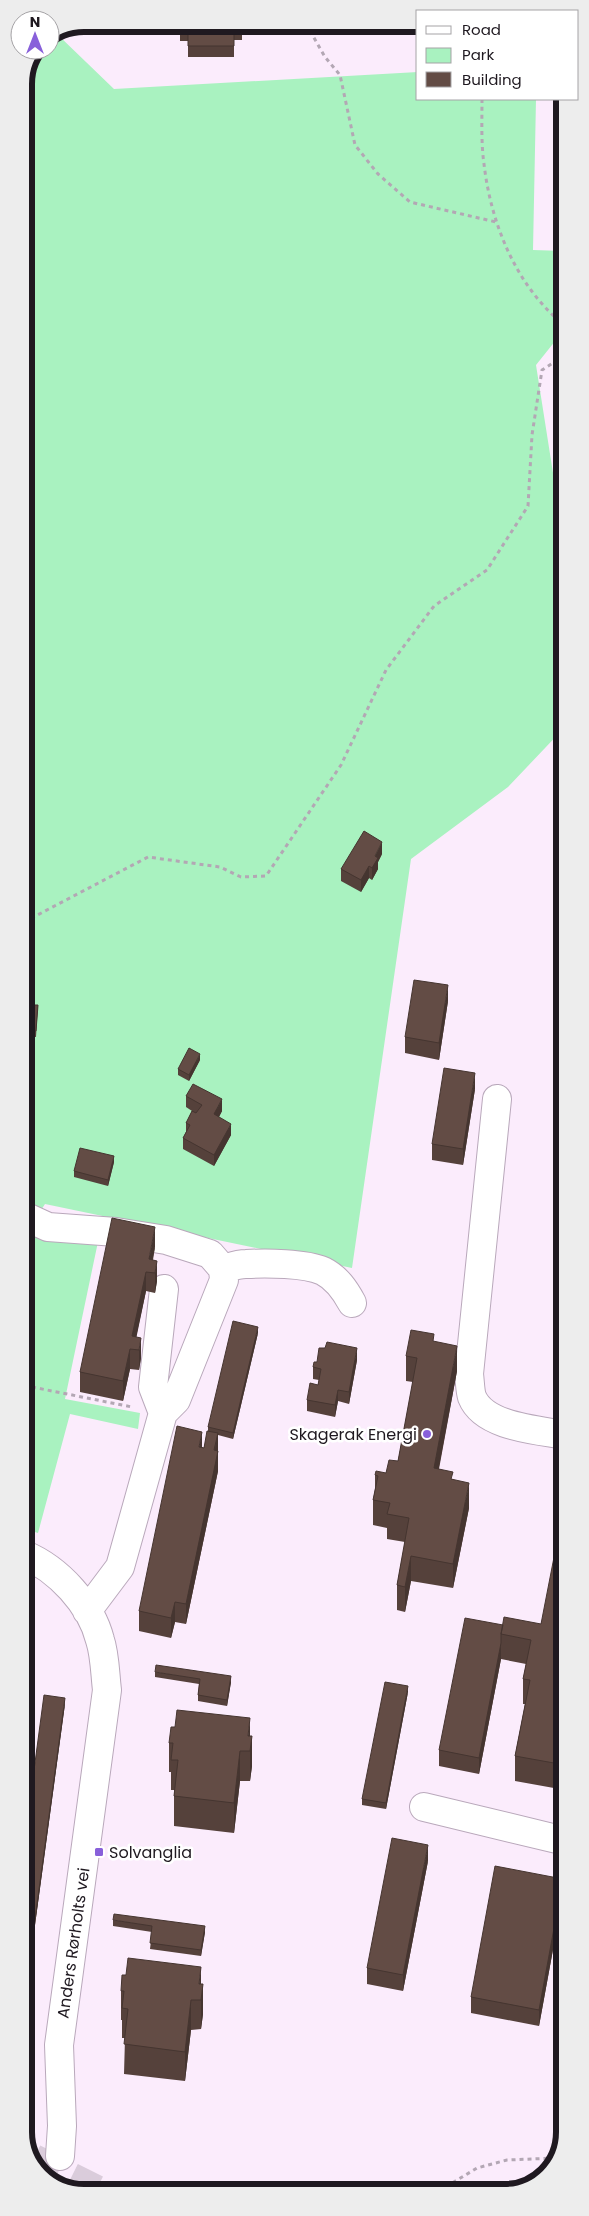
<svg xmlns="http://www.w3.org/2000/svg" width="589" height="2216" font-family="Poppins,sans-serif">
<style>
.green{fill:#a9f2c0}
.lines{fill:none;stroke-linecap:round;stroke-linejoin:round}
.major-tunnel{stroke:#daccdb;stroke-width:28;stroke-dasharray:28 14;stroke-linecap:butt}
.minor-casing{stroke:#b9a8bb;stroke-width:30}
.path{stroke:#b3a7b4;stroke-width:3;stroke-dasharray:4 4;stroke-linecap:butt}
.minor{stroke:#fff;stroke-width:28}
.wall{fill:#55413b}
.shaded-wall{fill:#453530}
.building{fill:#634c45;stroke:#453530}
.poi-dot{fill:#8860da;stroke:#fff;stroke-width:2}
.labels{text-anchor:middle;stroke-width:5;stroke-linejoin:round;paint-order:stroke}
.poi-label{font-size:16px;fill:#1f1920;stroke:#fff;text-anchor:end}
.street-label{font-size:16px;fill:#1f1920;stroke:#fff}
.rim{fill:none;stroke:#1f1920;stroke-width:6}
</style>
<rect width="100%" height="100%" fill="#fbecfc"/>
<path class="green" d="M58,35L114,89L418,72V99H536L533,250L564,251V330L536,365L556,492L564,495V728L508,787L411,859L352,1268L45,1204L26,1233L99,1237L65,1399L140,1413L138,1429L70,1414L38,1533L25,1529L24,85L38,50H50V38Z"/>
<g class="lines">
<path class="major-tunnel" d="M34,2158L103,2192"/>
<g class="minor-casing">
<path id="minor" d="M497,1099L469,1374C470,1381 470,1391 472,1397C484,1427 538,1430 565,1435
M24,1216L48,1227L116,1232L166,1240L210,1254L223,1269L224,1280L176,1400L163,1413L120,1567L87,1611
M223,1269C230,1267 238,1264 246,1264C266,1263 305,1263 323,1271C337,1278 345,1290 352,1303
M163,1413L153,1387L164,1289
M25,1555C58,1569 91,1604 100,1640C105,1655 105,1674 107,1690L59,2045L62,2126L60,2156
M424,1807L565,1841"/>
</g>
<path class="path" d="M306,24L325,57L340,75L355,145L378,174L410,202L496,222
M482,99C482,120 481,143 484,164C491,224 516,286 564,325
M24,922L148,857L220,867L241,877L266,876L341,765L386,670L434,606L487,570L528,506L532,435L542,370L564,356
M25,1337L32,1347L33,1418L32,1436L25,1465
M32,1387L132,1407
M439,2191L477,2168L507,2160L556,2158"/>
<use href="#minor" class="minor"/>
</g>
<path class="wall" d="M180,24H242V40H234V57H188V41H180Z
M382,854L378,862V869L372,880L369,878L361,892L341,881V869Z
M564,902L565,983L554,982V966Z
M448,1001L439,1060L405,1053V1037Z
M24,1005H38L36,1037L24,1036Z
M200,1060L189,1081L178,1075V1069Z
M475,1089L463,1165L432,1160V1144Z
M186,1096L222,1111L219,1117L231,1135L214,1166L183,1149V1138L186,1132V1123L192,1111L186,1107Z
M114,1162L108,1186L74,1177V1171Z
M155,1247L153,1260L157,1281L155,1293L146,1291L136,1337L141,1358L139,1370L130,1369L123,1401L80,1392V1372Z
M258,1333L233,1439L218,1435V1471L186,1624L175,1622L171,1638L139,1631V1611L202,1447L204,1448L208,1431V1427Z
M434,1342L457,1371L439,1469L453,1480L469,1508L453,1588L411,1581L405,1612L397,1610V1585L405,1542L387,1539V1528L373,1525V1500L375,1489V1475L386,1473L398,1461L413,1382L406,1381V1356Z
M357,1360L349,1404L338,1401L335,1417L307,1411V1400L318,1385L319,1380L313,1379V1367L317,1362Z
M565,1548V1790L515,1781V1756L525,1704H523V1679L526,1664L501,1659L479,1774L439,1766V1750L503,1625L541,1624Z
M155,1672L231,1682L227,1706L198,1701V1695L199,1684L155,1677Z
M408,1692L386,1809L362,1805V1799Z
M65,1704L35,1925L25,1924V1838Z
M250,1736L252,1766L250,1781H240L234,1833L174,1826V1790H171V1772H169V1743Z
M428,1861L403,1991L367,1984V1968Z
M563,1895L539,2026L471,2013V1997Z
M113,1920L205,1932L201,1956L150,1949L152,1932L113,1926Z
M201,1984L203,2014L201,2029L191,2030L185,2081L124,2074L125,2038H122V2020H121V1991Z"/>
<path class="shaded-wall" d="M382,842V854L378,862V869L372,880V868L375,856Z
M369,866V878L361,892V880Z
M448,985V1001L439,1060V1043Z
M200,1054V1060L189,1081V1075Z
M475,1073V1089L463,1165V1149Z
M222,1099V1111L214,1126V1114Z
M231,1124V1135L214,1166V1155Z
M114,1156V1162L108,1186V1180Z
M155,1227V1247L150,1272L149,1259Z
M157,1261V1281L155,1293V1273Z
M146,1272V1291L134,1349L132,1336Z
M258,1327V1333L233,1439V1433Z
M141,1338V1358L139,1370V1350Z
M457,1346V1371L434,1493V1468Z
M357,1348V1360L349,1404V1392Z
M130,1349V1369L123,1401V1381Z
M338,1390V1401L335,1417V1405Z
M202,1432V1452L199,1447Z
M218,1433V1471L186,1624V1604Z
M469,1483V1508L453,1588V1564Z
M411,1556V1581L405,1612V1587Z
M175,1602V1622L171,1638V1618Z
M501,1643V1659L479,1774V1758Z
M231,1676V1682L227,1706V1700Z
M408,1686V1692L386,1809V1803Z
M65,1698V1704L35,1925V1919Z
M250,1718V1748L252,1736V1766L250,1781V1751L248,1736Z
M240,1751V1781L234,1833V1803Z
M428,1845V1861L403,1991V1975Z
M563,1879V1895L539,2026V2010Z
M205,1926V1932L201,1956V1950Z
M201,1967V1996L203,1984V2014L201,2029V2000L199,1984Z
M191,2000V2030L185,2081V2052Z"/>
<path class="building" d="M180,24H242V29H234V46H188V29H180Z
M364,831L382,842L375,856L378,858L372,868L369,866L361,880L341,869Z
M564,902H565V967L554,966Z
M414,980L448,985L439,1043L405,1037Z
M24,1005H38L36,1031L24,1030Z
M189,1048L200,1054L189,1075L178,1069Z
M444,1068L475,1073L463,1149L432,1144Z
M193,1084L222,1099L214,1114L231,1124L214,1155L183,1138L190,1125L186,1123L192,1111L196,1113L202,1105L186,1096Z
M80,1148L114,1156L108,1180L74,1171Z
M112,1218L155,1227L149,1259L157,1261L155,1273L146,1272L132,1336L141,1338L139,1350L130,1349L123,1381L80,1372Z
M233,1321L258,1327L233,1433L208,1427Z
M411,1330L434,1334L433,1341L457,1346L434,1468L453,1472L451,1479L469,1483L453,1564L411,1556L405,1587L397,1585L409,1518L387,1514L390,1503L373,1500L378,1476L375,1475L376,1471L386,1473L389,1460L398,1461L417,1358L406,1356Z
M327,1342L357,1348L349,1392L338,1390L335,1405L307,1400L310,1383L318,1385L321,1369L313,1367L314,1362H317L319,1348H325Z
M177,1426L202,1432L199,1447L204,1448L207,1431L218,1433L214,1450L218,1451L186,1604L175,1602L171,1618L139,1611Z
M556,1547L565,1548V1765L515,1756L530,1680L523,1679L531,1640L501,1634L504,1617L541,1624Z
M465,1618L503,1625L501,1634V1643L479,1758L439,1750Z
M156,1665L231,1676L227,1700L198,1695L200,1679L155,1672Z
M385,1682L408,1686L386,1803L362,1799Z
M44,1695L65,1698L35,1919L25,1918V1838Z
M177,1710L250,1718L248,1736H252L250,1751H240L234,1803L174,1796L178,1760H171L173,1743H169L171,1727H175Z
M392,1838L428,1845L403,1975L367,1968Z
M495,1866L563,1879L539,2010L471,1997Z
M114,1914L205,1926L201,1950L150,1943L152,1926L113,1920Z
M128,1958L201,1967L199,1984H203L201,2000H191L185,2052L124,2044L128,2009L122,2008L124,1991H121L122,1975H126Z"/>
<g class="poi-dot">
<circle cx="427" cy="1434" r="5"/>
<rect x="94" y="1847" width="10" height="10" rx="2.5"/>
</g>
<g class="labels">
<g class="poi-label">
<text x="417" y="1440">Skagerak Energi</text>
<text x="109" y="1858" text-anchor="start">Solvanglia</text>
</g>
<g class="street-label">
<text transform="translate(73 1943) rotate(-82)" y="6">Anders Rørholts vei</text>
</g>
</g>
<path d="M0 0H589V2216H0ZM84 32H504A52 52 0 0 1 556 84V2132A52 52 0 0 1 504 2184H84A52 52 0 0 1 32 2132V84A52 52 0 0 1 84 32Z" fill="#ededed" fill-rule="evenodd"/>
<path class="rim" d="M84 32H504A52 52 0 0 1 556 84V2132A52 52 0 0 1 504 2184H84A52 52 0 0 1 32 2132V84A52 52 0 0 1 84 32Z"/>
<rect x="416" y="10" width="162" height="90" fill="#ffffff" stroke="#a5a3a6"/>
<rect x="426" y="26" width="25" height="8" fill="#ffffff" stroke="#a5a3a6"/>
<text x="462" y="35" font-size="15" fill="#1f1920">Road</text>
<rect x="426" y="48" width="25" height="15" fill="#a9f2c0" stroke="#a5a3a6"/>
<text x="462" y="60" font-size="15" fill="#1f1920">Park</text>
<rect x="426" y="72" width="25" height="15" fill="#634c45" stroke="#a5a3a6"/>
<text x="462" y="85" font-size="15" fill="#1f1920">Building</text>
<g transform="translate(35 35)"><circle r="24" fill="#ffffff" stroke="#a5a3a6"/>
<path d="M0-4L9 19L0 12L-9 19Z" fill="#8860da"/>
<text y="-8" font-size="14" font-weight="bold" text-anchor="middle" fill="#1f1920">N</text>
</g>
</svg>
